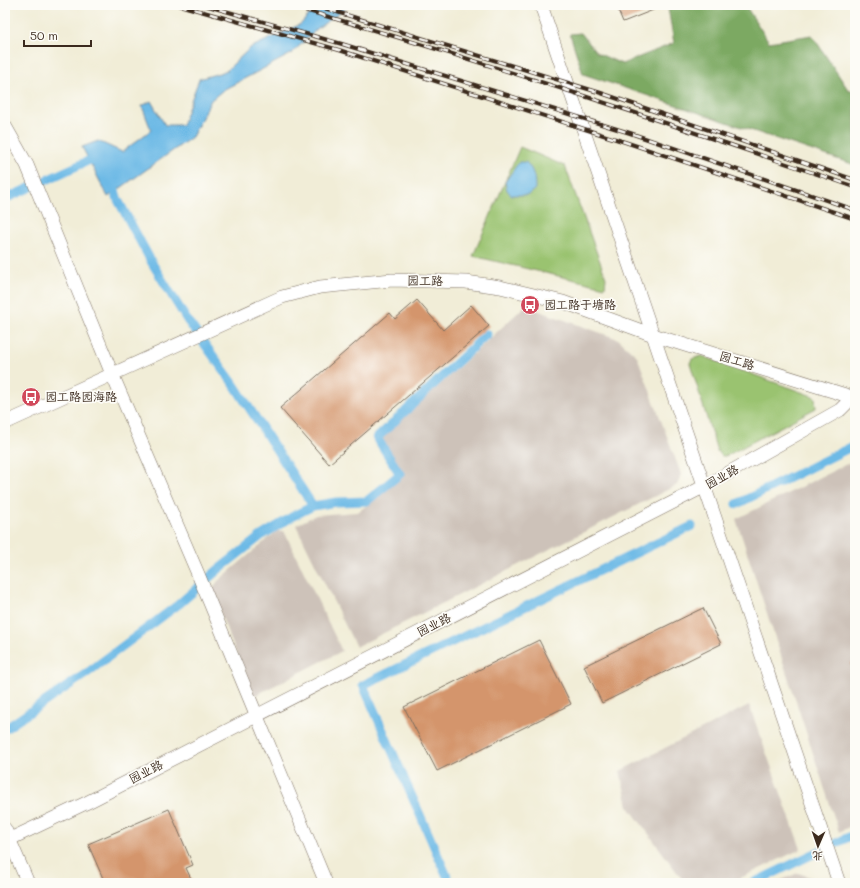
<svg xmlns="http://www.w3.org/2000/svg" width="860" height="888" font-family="Mali,'LXGW WenKai TC',sans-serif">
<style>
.industrial{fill:#cdc2b9}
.green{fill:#9ac36f;stroke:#6a7646}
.forest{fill:#7ba962;stroke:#5b6a40}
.water{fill:#6dbae6;stroke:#547282}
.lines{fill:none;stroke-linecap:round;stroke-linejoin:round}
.canal{stroke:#6dbae6;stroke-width:9}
.building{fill:#d4956c}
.minor-casing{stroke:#7b6e5f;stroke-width:14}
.minor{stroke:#fff;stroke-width:13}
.rail-casing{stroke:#3b2a1e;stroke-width:4}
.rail{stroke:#fdfcf7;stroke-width:2.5;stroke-dasharray:8;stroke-linecap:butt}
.labels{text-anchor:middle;stroke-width:3.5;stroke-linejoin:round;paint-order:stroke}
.street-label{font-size:12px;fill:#3b2a1e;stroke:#fdfcf7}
.poi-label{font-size:12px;fill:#3b2a1e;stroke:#fdfcf7;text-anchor:start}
</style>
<rect width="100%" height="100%" fill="#fdfcf7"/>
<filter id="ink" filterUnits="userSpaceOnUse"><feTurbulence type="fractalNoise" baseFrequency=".025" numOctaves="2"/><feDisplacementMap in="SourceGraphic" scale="8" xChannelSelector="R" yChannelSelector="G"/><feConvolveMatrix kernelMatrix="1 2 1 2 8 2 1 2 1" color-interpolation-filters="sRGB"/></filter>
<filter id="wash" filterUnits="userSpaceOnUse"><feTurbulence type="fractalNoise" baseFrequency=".012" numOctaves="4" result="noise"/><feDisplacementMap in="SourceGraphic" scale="16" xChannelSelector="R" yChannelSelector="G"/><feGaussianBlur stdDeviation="0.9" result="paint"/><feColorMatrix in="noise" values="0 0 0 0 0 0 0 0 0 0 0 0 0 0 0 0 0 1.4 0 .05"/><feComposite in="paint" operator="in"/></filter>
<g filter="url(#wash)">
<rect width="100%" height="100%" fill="#f1edd7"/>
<path class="industrial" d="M525,306L618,339L637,356L681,474L677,485L356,647L296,525L316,515L358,512L403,477L382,438Z
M855,460V824L839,832L736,519Z
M277,531H284L342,651L254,696L211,591L218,581Z
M749,705L801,849L730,883H685L628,806L620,771Z
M798,873L810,877L812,883H775Z"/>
<path class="green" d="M520,147L565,166L606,278L605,287L473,256Z
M702,356L815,397L816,408L726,456H722L717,451L690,363L692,359Z"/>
<path class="forest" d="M676,5H745L769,42L812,35L849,91L855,90V165L583,74L570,34L581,33L597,53L622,64L674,43L668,8Z"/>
<path class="water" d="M317,5H350L318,28L291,54L223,90L211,100L192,137L108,197L82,147L98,141L122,152L151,130L142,106L151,101L165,125H182L199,79L226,71L250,48L301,24Z
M519,162H526C534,171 535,177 535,189L528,195H511L507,190L505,182Z"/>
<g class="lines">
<path class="canal" d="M114,181V188L118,200L152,263L187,320L233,383L313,506
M5,199L90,160L101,163
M737,504L855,445
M5,729L87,673L179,604L219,569L261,536L295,515L313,506L336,502L367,501L400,474L377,438L487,334
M450,883L363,685L692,526
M753,883L855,834"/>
</g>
<g id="blocks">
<path class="building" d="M616,5H666L623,22Z
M417,300L443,330L471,305L489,326L329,464L280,408L390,313L395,319Z
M703,608L721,644L602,703L584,666Z
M539,640L571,704L437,771L404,707Z
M855,661V671L851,663Z
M169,809L193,865L186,868L193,883H105L88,844Z"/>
</g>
</g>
<g filter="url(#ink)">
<use href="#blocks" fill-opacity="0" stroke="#7b6e5f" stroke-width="1"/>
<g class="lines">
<g class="minor-casing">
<path id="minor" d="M541,5L839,883
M5,126L27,165L112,374L198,574L326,883
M5,423L282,297L320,287L392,280L466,282L500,287L563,302L653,335L855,398
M5,829L28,883
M10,839L88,802L705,486L840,410L846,404L848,396"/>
</g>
<use href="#minor" class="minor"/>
<g class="rail-casing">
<path id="rail" d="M179,5L339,50L625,142L855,219
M204,5L342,44L630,133L855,210
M287,5C479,59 667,123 855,187
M314,5L601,93L855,180"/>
</g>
<use href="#rail" class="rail"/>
</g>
</g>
<defs>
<g id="bus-disc" transform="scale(1)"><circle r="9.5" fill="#d1495b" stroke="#fdfcf7"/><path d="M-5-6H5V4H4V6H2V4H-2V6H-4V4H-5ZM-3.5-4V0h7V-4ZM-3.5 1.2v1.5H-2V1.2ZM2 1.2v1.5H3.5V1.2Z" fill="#fff"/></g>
</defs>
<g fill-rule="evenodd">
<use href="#bus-disc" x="530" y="305"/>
<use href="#bus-disc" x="31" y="397"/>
</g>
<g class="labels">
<g class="street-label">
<text transform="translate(425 281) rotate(1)" y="4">园工路</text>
<text transform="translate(737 361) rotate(17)" y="4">园工路</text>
<text transform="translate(722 477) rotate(-29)" y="4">园业路</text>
<text transform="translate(434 625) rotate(-27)" y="4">园业路</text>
<text transform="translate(146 772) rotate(-27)" y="4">园业路</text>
</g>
<g class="poi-label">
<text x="544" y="309">园工路于塘路</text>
<text x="45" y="401">园工路园海路</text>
</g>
</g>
<rect width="860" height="888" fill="none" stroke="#fdfcf7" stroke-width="20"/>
<g transform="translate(818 846) rotate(182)" stroke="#fdfcf7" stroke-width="3" paint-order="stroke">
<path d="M0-3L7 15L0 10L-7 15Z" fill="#3b2a1e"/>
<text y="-6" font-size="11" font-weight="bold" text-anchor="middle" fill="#3b2a1e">北</text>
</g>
<path d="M24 40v6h67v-6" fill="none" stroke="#3b2a1e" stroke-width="2"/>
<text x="30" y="40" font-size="12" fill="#3b2a1e" stroke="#fdfcf7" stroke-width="3" paint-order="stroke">50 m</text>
</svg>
